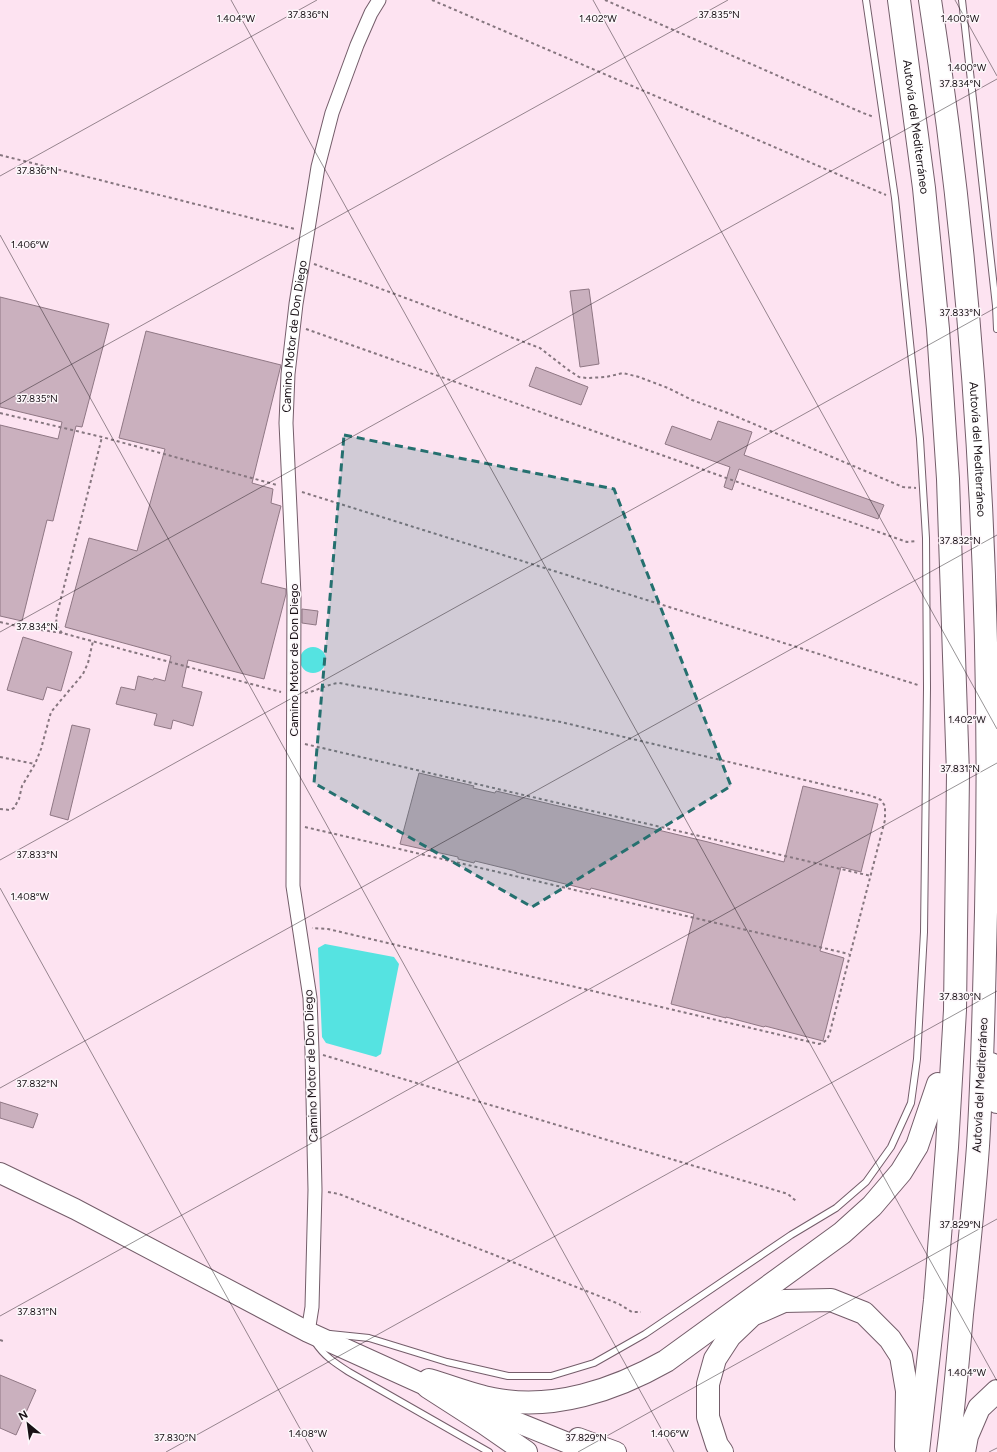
<svg xmlns="http://www.w3.org/2000/svg" width="997" height="1452" font-family="Figtree,sans-serif">
<style>
.water{fill:#55e3e1}
.building{fill:#cab0be;stroke:#8f7784}
.lines{fill:none;stroke-linecap:round;stroke-linejoin:round}
.service-casing{stroke:#745d6a;stroke-width:8}
.minor-casing{stroke:#745d6a;stroke-width:15}
.primary-casing{stroke:#745d6a;stroke-width:22}
.motorway-casing{stroke:#745d6a;stroke-width:24}
.path{stroke:#86767f;stroke-width:2;stroke-dasharray:3 3;stroke-linecap:butt}
.service{stroke:#fff;stroke-width:6}
.minor{stroke:#fff;stroke-width:13}
.primary{stroke:#fff;stroke-width:20}
.motorway{stroke:#fff;stroke-width:22}
.marked{fill:#25706f;fill-opacity:0.2;stroke:#25706f;stroke-width:3;stroke-dasharray:8 5;stroke-linejoin:round}
.ticks{fill:none;stroke:#191116;stroke-width:1;stroke-opacity:0.45}
.labels{text-anchor:middle;stroke-width:3;stroke-linejoin:round;paint-order:stroke}
.street-label{font-size:12px;fill:#191116;stroke:#fcf7fa}
.ticks-label{font-size:10px;text-anchor:middle;fill:#191116;stroke:#fcf7fa;stroke-width:3;stroke-linejoin:round;paint-order:stroke}
</style>
<rect width="100%" height="100%" fill="#fde3f1"/>
<path class="water" d="M300 660a13 13 0 1 1 26 0a13 13 0 1 1-26 0Z
M325,944L394,957L399,964L381,1054L376,1057L326,1043L322,1037L318,948Z"/>
<path class="building" d="M589,289L599,364L580,367L570,291Z
M0,297L109,324L82,427L76,426L53,521L47,520L22,621L0,616V425L58,439L62,422L0,407Z
M146,331L281,365L252,483L273,489L271,503L281,506L261,583L286,589V594L264,679L188,660L182,687L202,692L193,726L173,720L171,729L154,725L157,714L116,704L121,687L135,690L138,676L153,680L154,678L165,681L171,656L65,627L89,538L137,551L165,449L119,438Z
M536,367L588,387L581,405L529,386Z
M718,421L752,432L744,455L884,505L878,519L739,469L732,490L724,487L730,467L665,444L672,426L711,440Z
M302,609L318,611L316,625L302,623Z
M23,637L72,652L61,691L47,687L43,700L7,690Z
M72,725L90,729L68,820L50,815Z
M419,773L474,786L473,788L495,793L496,791L708,842L784,862L803,786L878,804L861,872L841,867L820,951L844,958L823,1041L765,1026L764,1027L726,1017V1018L671,1004L694,914L591,888L590,890L516,872V871L475,861L474,863L458,859V857L400,844Z
M0,1102L38,1114L33,1128L0,1118Z
M0,1375L36,1390L16,1435L0,1428Z"/>
<g class="lines">
<g class="service-casing">
<path id="service" d="M962,0L996,306L997,329
M330,1334L369,1338L447,1362L508,1376H551L594,1363L645,1334L791,1235L836,1208L866,1182L891,1147L911,1103L917,1059L924,932L927,688L926,538L920,439L895,198L866,0
M315,1342C324,1356 335,1363 349,1372L489,1452"/>
</g>
<g class="minor-casing">
<g id="minor">
<path id="s1" d="M308,1332L312,1307L315,1190L312,1051L310,998L293,886L294,595L286,423L288,374L296,304L318,167L332,113L357,45L371,13L379,0"/>
</g>
</g>
<g class="primary-casing">
<path id="primary" d="M0,1173L75,1209L308,1332L425,1385L590,1452
M578,1438L616,1452"/>
</g>
<g class="motorway-casing">
<g id="motorway">
<path id="s2" d="M899,0L924,188L938,329L948,479L958,774L955,1010L947,1147L935,1300L918,1452"/>
<path id="s3" d="M930,0C977,301 993,607 986,912C984,990 983,1068 978,1146C974,1202 968,1258 962,1314C958,1360 954,1406 948,1452"/>
<path d="M991,1064L997,1102"/>
<path d="M429,1380C450,1386 472,1395 493,1399C553,1411 615,1390 666,1361L842,1233L872,1206L901,1172L917,1146L938,1084"/>
<path d="M428,1387L484,1423L526,1452"/>
<path d="M722,1452L717,1445L708,1417V1384L715,1359L730,1336L752,1315L784,1301L831,1300L864,1313L890,1339L901,1356L907,1391L906,1447"/>
<path d="M964,1452L967,1436L979,1408L997,1391"/>
</g>
</g>
<path class="path" d="M432,0L886,195
M605,0L863,113L874,117
M0,155L295,229
M314,264L540,348L567,369L579,377L587,378L606,377L623,373L639,377L668,388L692,400L728,413L903,487L916,488
M306,329L907,542L917,541
M0,413L102,437L277,485
M302,492L918,685
M0,622L21,627L62,633L281,692
M62,633L57,626L56,618L102,437
M305,693C317,691 327,684 339,683L561,722L872,796L881,800L885,806V820L830,1032C828,1039 826,1042 819,1044L328,929L312,928
M305,744L871,876
M0,757L35,764
M0,809L10,810L14,808L19,799L22,786L35,764L41,749L51,712L83,674L88,663L93,641
M305,827L849,954
M323,1055L788,1194L796,1201
M328,1192L339,1194L594,1294L619,1304L632,1312H641
M0,1340L3,1341"/>
<use href="#service" class="service"/>
<use href="#minor" class="minor"/>
<use href="#primary" class="primary"/>
<use href="#motorway" class="motorway"/>
</g>
<path class="marked" d="M344,435L614,489L731,786L532,907L314,783Z"/>
<path class="ticks" d="M231,0L997,1381M593,0L997,729M955,0L997,76M0,176L317,0M0,235L674,1452M0,404L728,0M0,632L997,79M0,860L997,307M0,888L313,1452M0,1088L997,535M0,1316L997,763M166,1452L997,991M578,1452L997,1219M989,1452L997,1448"/>
<g class="labels">
<g class="street-label">
<text dy="4" stroke="none"><textPath href="#s2" startOffset="128">Autovía del Mediterráneo</textPath></text>
<text dy="4" stroke="none"><textPath href="#s1" startOffset="998">Camino Motor de Don Diego</textPath></text>
<text dy="4" stroke="none"><textPath href="#s3" startOffset="452">Autovía del Mediterráneo</textPath></text>
<text transform="translate(294 660) rotate(-90)" y="4">Camino Motor de Don Diego</text>
<text transform="translate(311 1066) rotate(-92)" y="4">Camino Motor de Don Diego</text>
<text transform="translate(980 1085) rotate(-87)" y="4">Autovía del Mediterráneo</text>
</g>
</g>
<g class="ticks-label">
<text x="308" y="18">37.836°N</text>
<text x="719" y="18">37.835°N</text>
<text x="236" y="22">1.404°W</text>
<text x="598" y="22">1.402°W</text>
<text x="960" y="22">1.400°W</text>
<text x="967" y="71">1.400°W</text>
<text x="960" y="87">37.834°N</text>
<text x="37" y="174">37.836°N</text>
<text x="30" y="248">1.406°W</text>
<text x="960" y="316">37.833°N</text>
<text x="37" y="402">37.835°N</text>
<text x="960" y="544">37.832°N</text>
<text x="37" y="630">37.834°N</text>
<text x="967" y="723">1.402°W</text>
<text x="960" y="772">37.831°N</text>
<text x="37" y="858">37.833°N</text>
<text x="30" y="900">1.408°W</text>
<text x="960" y="1000">37.830°N</text>
<text x="37" y="1087">37.832°N</text>
<text x="960" y="1228">37.829°N</text>
<text x="37" y="1315">37.831°N</text>
<text x="967" y="1376">1.404°W</text>
<text x="308" y="1437">1.408°W</text>
<text x="670" y="1437">1.406°W</text>
<text x="175" y="1441">37.830°N</text>
<text x="586" y="1441">37.829°N</text>
</g>
<g transform="translate(28 1424) rotate(331)" stroke="#fcf7fa" stroke-width="3" paint-order="stroke">
<path d="M0-3L7 15L0 10L-7 15Z" fill="#191116"/>
<text y="-6" font-size="11" font-weight="bold" text-anchor="middle" fill="#191116">N</text>
</g>
</svg>
